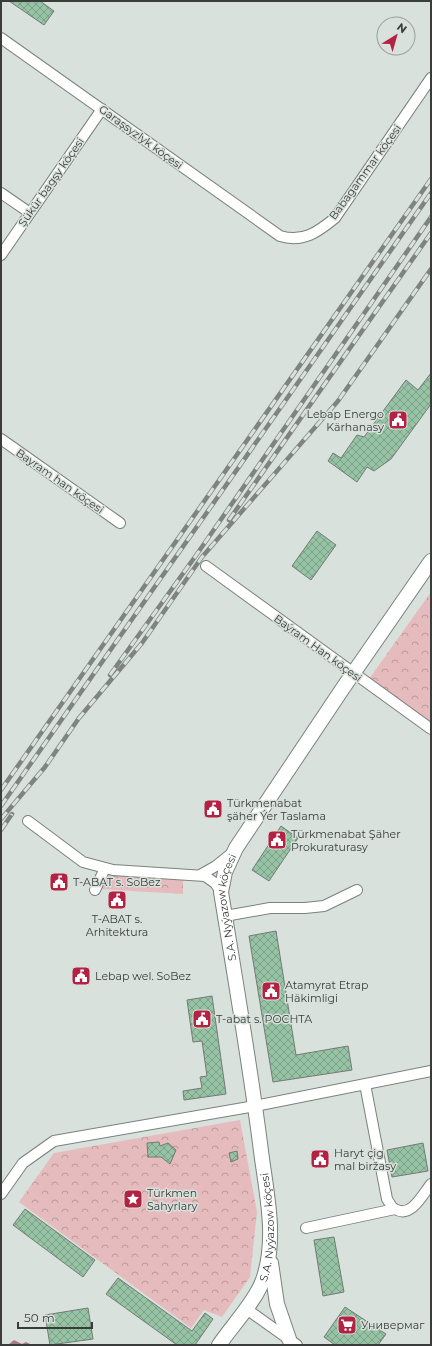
<svg xmlns="http://www.w3.org/2000/svg" width="432" height="1346" font-family="Montserrat,sans-serif">
<style>
.forest{fill:url(#forest-crowns)}
.water{fill:#ad7a7e}
.building{fill:url(#building-cross-hatch);stroke:#737a75}
.lines{fill:none;stroke-linecap:round;stroke-linejoin:round}
.street-casing{stroke:#7b827d;stroke-width:12}
.secondary-casing{stroke:#7b827d;stroke-width:16}
.street{stroke:#fff;stroke-width:10}
.secondary{stroke:#fff;stroke-width:14}
.rail-casing{stroke:#7f8481;stroke-width:4.5}
.rail{stroke:#d9e1dc;stroke-width:3;stroke-dasharray:9;stroke-linecap:butt}
.labels{text-anchor:middle;stroke-width:3;stroke-linejoin:round;paint-order:stroke}
.street-label{font-size:11px;fill:#393c3a;stroke:#d9e1dc}
.poi-label{font-size:11px;fill:#393c3a;stroke:#d9e1dc;text-anchor:start}
</style>
<defs>
<pattern id="forest-crowns" width="20" height="18" patternUnits="userSpaceOnUse"><rect width="20" height="18" fill="#e5bbbd"/><path d="M2 6a3 3 0 1 1 6 0M12 15a3 3 0 1 1 6 0" fill="none" stroke="#bb999b"/></pattern>
<pattern id="building-cross-hatch" width="8" height="8" patternUnits="userSpaceOnUse"><rect width="8" height="8" fill="#97c3a5"/><path d="M0 0l8 8M0 8l8-8" fill="none" stroke="#7ca087"/></pattern>
</defs>
<rect width="100%" height="100%" fill="#d9e1dc"/>
<path class="forest" d="M431,592V723L369,679Z
M106,873L183,877V894L99,889Z
M240,1120L257,1212L250,1277L222,1317L204,1310L191,1328L19,1202L54,1153Z"/>
<path class="water" d="M14,1340L22,1344L26,1342L32,1345H8Z"/>
<path class="building" d="M9,1H40L54,11L44,25Z
M431,373V404L391,459L374,471L367,467L357,482L328,461L333,453L341,458L357,435L364,437L406,380L418,390Z
M317,531L336,545L311,580L292,566Z
M281,826L298,838L269,881L252,870Z
M276,931L296,1055L348,1046L352,1070L273,1082L249,936Z
M212,996L226,1094L184,1100L183,1091L202,1088L200,1077L207,1076L202,1041L193,1042L187,1000Z
M159,1142L160,1146L168,1143L176,1150L170,1164L161,1157H148L147,1143Z
M423,1143L428,1171L392,1177L387,1150Z
M237,1151L238,1159L231,1162L229,1153Z
M25,1209L95,1260L83,1277L13,1225Z
M334,1237L344,1292L323,1296L314,1240Z
M118,1278L192,1331L205,1313L213,1319L195,1345H177L106,1294Z
M345,1307L386,1334L378,1345H335L324,1337Z
M88,1308L93,1339L50,1345L45,1315Z"/>
<g class="lines">
<g class="street-casing">
<path id="street" d="M1,38L280,236C303,243 318,232 335,218L431,78
M1,193L30,213
M1,255L102,109
M1,439L120,523
M206,566L431,729
M28,821L83,862L113,870L205,876L215,883L221,892
M200,875L216,866L231,854
M95,890L105,868
M225,916L270,908H305L324,906L357,890
M365,1084L387,1199C389,1202 392,1208 395,1209C411,1219 423,1194 431,1184
M1,1194L23,1163L54,1141L255,1106L431,1071
M306,1228L395,1209
M245,1308L297,1345"/>
</g>
<g class="secondary-casing">
<g id="secondary">
<path d="M271,1263L277,1304L289,1339"/>
<path id="s1" d="M219,1345C232,1326 258,1298 264,1277C277,1237 266,1191 261,1151C250,1064 235,978 221,892L225,872L236,848L343,688L431,561"/>
</g>
</g>
<use href="#street" class="street"/>
<use href="#secondary" class="secondary"/>
<g class="rail-casing">
<path id="rail" d="M229,520L431,233
M110,675L197,554L431,217
M1,790L431,179
M1,806L431,193
M1,819L45,767L79,718L142,643L202,557L338,401L431,269
M1,830L12,814"/>
</g>
<use href="#rail" class="rail"/>
</g>
<defs>
<g id="civic-square" transform="scale(1)"><rect x="-9" y="-9" width="18" height="18" rx="4" fill="#b42243" stroke="#d9e1dc"/><path d="M-.6-6.5H3V-4.5H.6V-3L4-1V1h2V6H-6V1h2V-1L-.6-3ZM-1.2 2.5V6h2.4V2.5Z" fill="#fff"/></g>
<g id="sight-square" transform="scale(1)"><rect x="-9" y="-9" width="18" height="18" rx="4" fill="#b42243" stroke="#d9e1dc"/><path d="M0-6L1.8-2.2L6-1.7L2.9 1.2L3.7 5.4L0 3.3L-3.7 5.4L-2.9 1.2L-6-1.7L-1.8-2.2Z" fill="#fff"/></g>
<g id="supermarket-square" transform="scale(1)"><rect x="-9" y="-9" width="18" height="18" rx="4" fill="#b42243" stroke="#d9e1dc"/><path d="M-6-5.5h2.5l.6 2H6L4.5 2H-2.5L-4.4-4H-6ZM-1.5 3.2a1.3 1.3 0 1 0 .1 0ZM3 3.2a1.3 1.3 0 1 0 .1 0Z" fill="#fff"/></g>
</defs>
<g fill-rule="evenodd">
<use href="#civic-square" x="398" y="420"/>
<use href="#civic-square" x="213" y="809"/>
<use href="#civic-square" x="277" y="840"/>
<use href="#civic-square" x="59" y="882"/>
<use href="#civic-square" x="117" y="900"/>
<use href="#civic-square" x="81" y="976"/>
<use href="#civic-square" x="271" y="991"/>
<use href="#civic-square" x="202" y="1019"/>
<use href="#civic-square" x="320" y="1159"/>
<use href="#sight-square" x="133" y="1199"/>
<use href="#supermarket-square" x="347" y="1325"/>
</g>
<g class="labels">
<g class="street-label">
<text transform="translate(141 137) rotate(36)" y="4">Garaşsyzlyk köçesi</text>
<text transform="translate(365 172) rotate(-54)" y="4">Babagammar köçesi</text>
<text transform="translate(51 182) rotate(-55)" y="4">Şükür bagşy köçesi</text>
<text transform="translate(60 481) rotate(35)" y="4">Bayram han köçesi</text>
<text transform="translate(318 648) rotate(36)" y="4">Baýram Han köçesi</text>
<text dy="4" stroke="none"><textPath href="#s1" startOffset="456">S.A. Nyýazow köçesi</textPath></text>
<text dy="4" stroke="none"><textPath href="#s1" startOffset="132">S.A. Nyýazow köçesi</textPath></text>
</g>
<g class="poi-label">
<text x="384" y="418" text-anchor="end">Lebap Energo<tspan x="384" dy="13">Kärhanasy</tspan></text>
<text x="227" y="807">Türkmenabat<tspan x="227" dy="13">şäher Ýer Taslama</tspan></text>
<text x="291" y="838">Türkmenabat Şäher<tspan x="291" dy="13">Prokuraturasy</tspan></text>
<text x="73" y="886">T-ABAT s. SoBez</text>
<text x="117" y="923" text-anchor="middle">T-ABAT s.<tspan x="117" dy="13">Arhitektura</tspan></text>
<text x="95" y="980">Lebap wel. SoBez</text>
<text x="285" y="989">Atamyrat Etrap<tspan x="285" dy="13">Häkimligi</tspan></text>
<text x="216" y="1023">T-abat s. POCHTA</text>
<text x="334" y="1157">Haryt çig<tspan x="334" dy="13">mal biržasy</tspan></text>
<text x="147" y="1197">Türkmen<tspan x="147" dy="13">Sahyrlary</tspan></text>
<text x="361" y="1329">Универмаг</text>
</g>
</g>
<rect width="432" height="1346" fill="none" stroke="#393c3a" stroke-width="4"/>
<g transform="translate(396 36) rotate(37)"><circle r="19" fill="#d9e1dc" stroke="#999f9b"/>
<path d="M0-3L7 15L0 10L-7 15Z" fill="#b42243"/>
<text y="-6" font-size="11" font-weight="bold" text-anchor="middle" fill="#393c3a">N</text>
</g>
<path d="M18 1322v6h74v-6" fill="none" stroke="#393c3a" stroke-width="2"/>
<text x="24" y="1322" font-size="12" fill="#393c3a" stroke="#d9e1dc" stroke-width="3" paint-order="stroke">50 m</text>
</svg>
